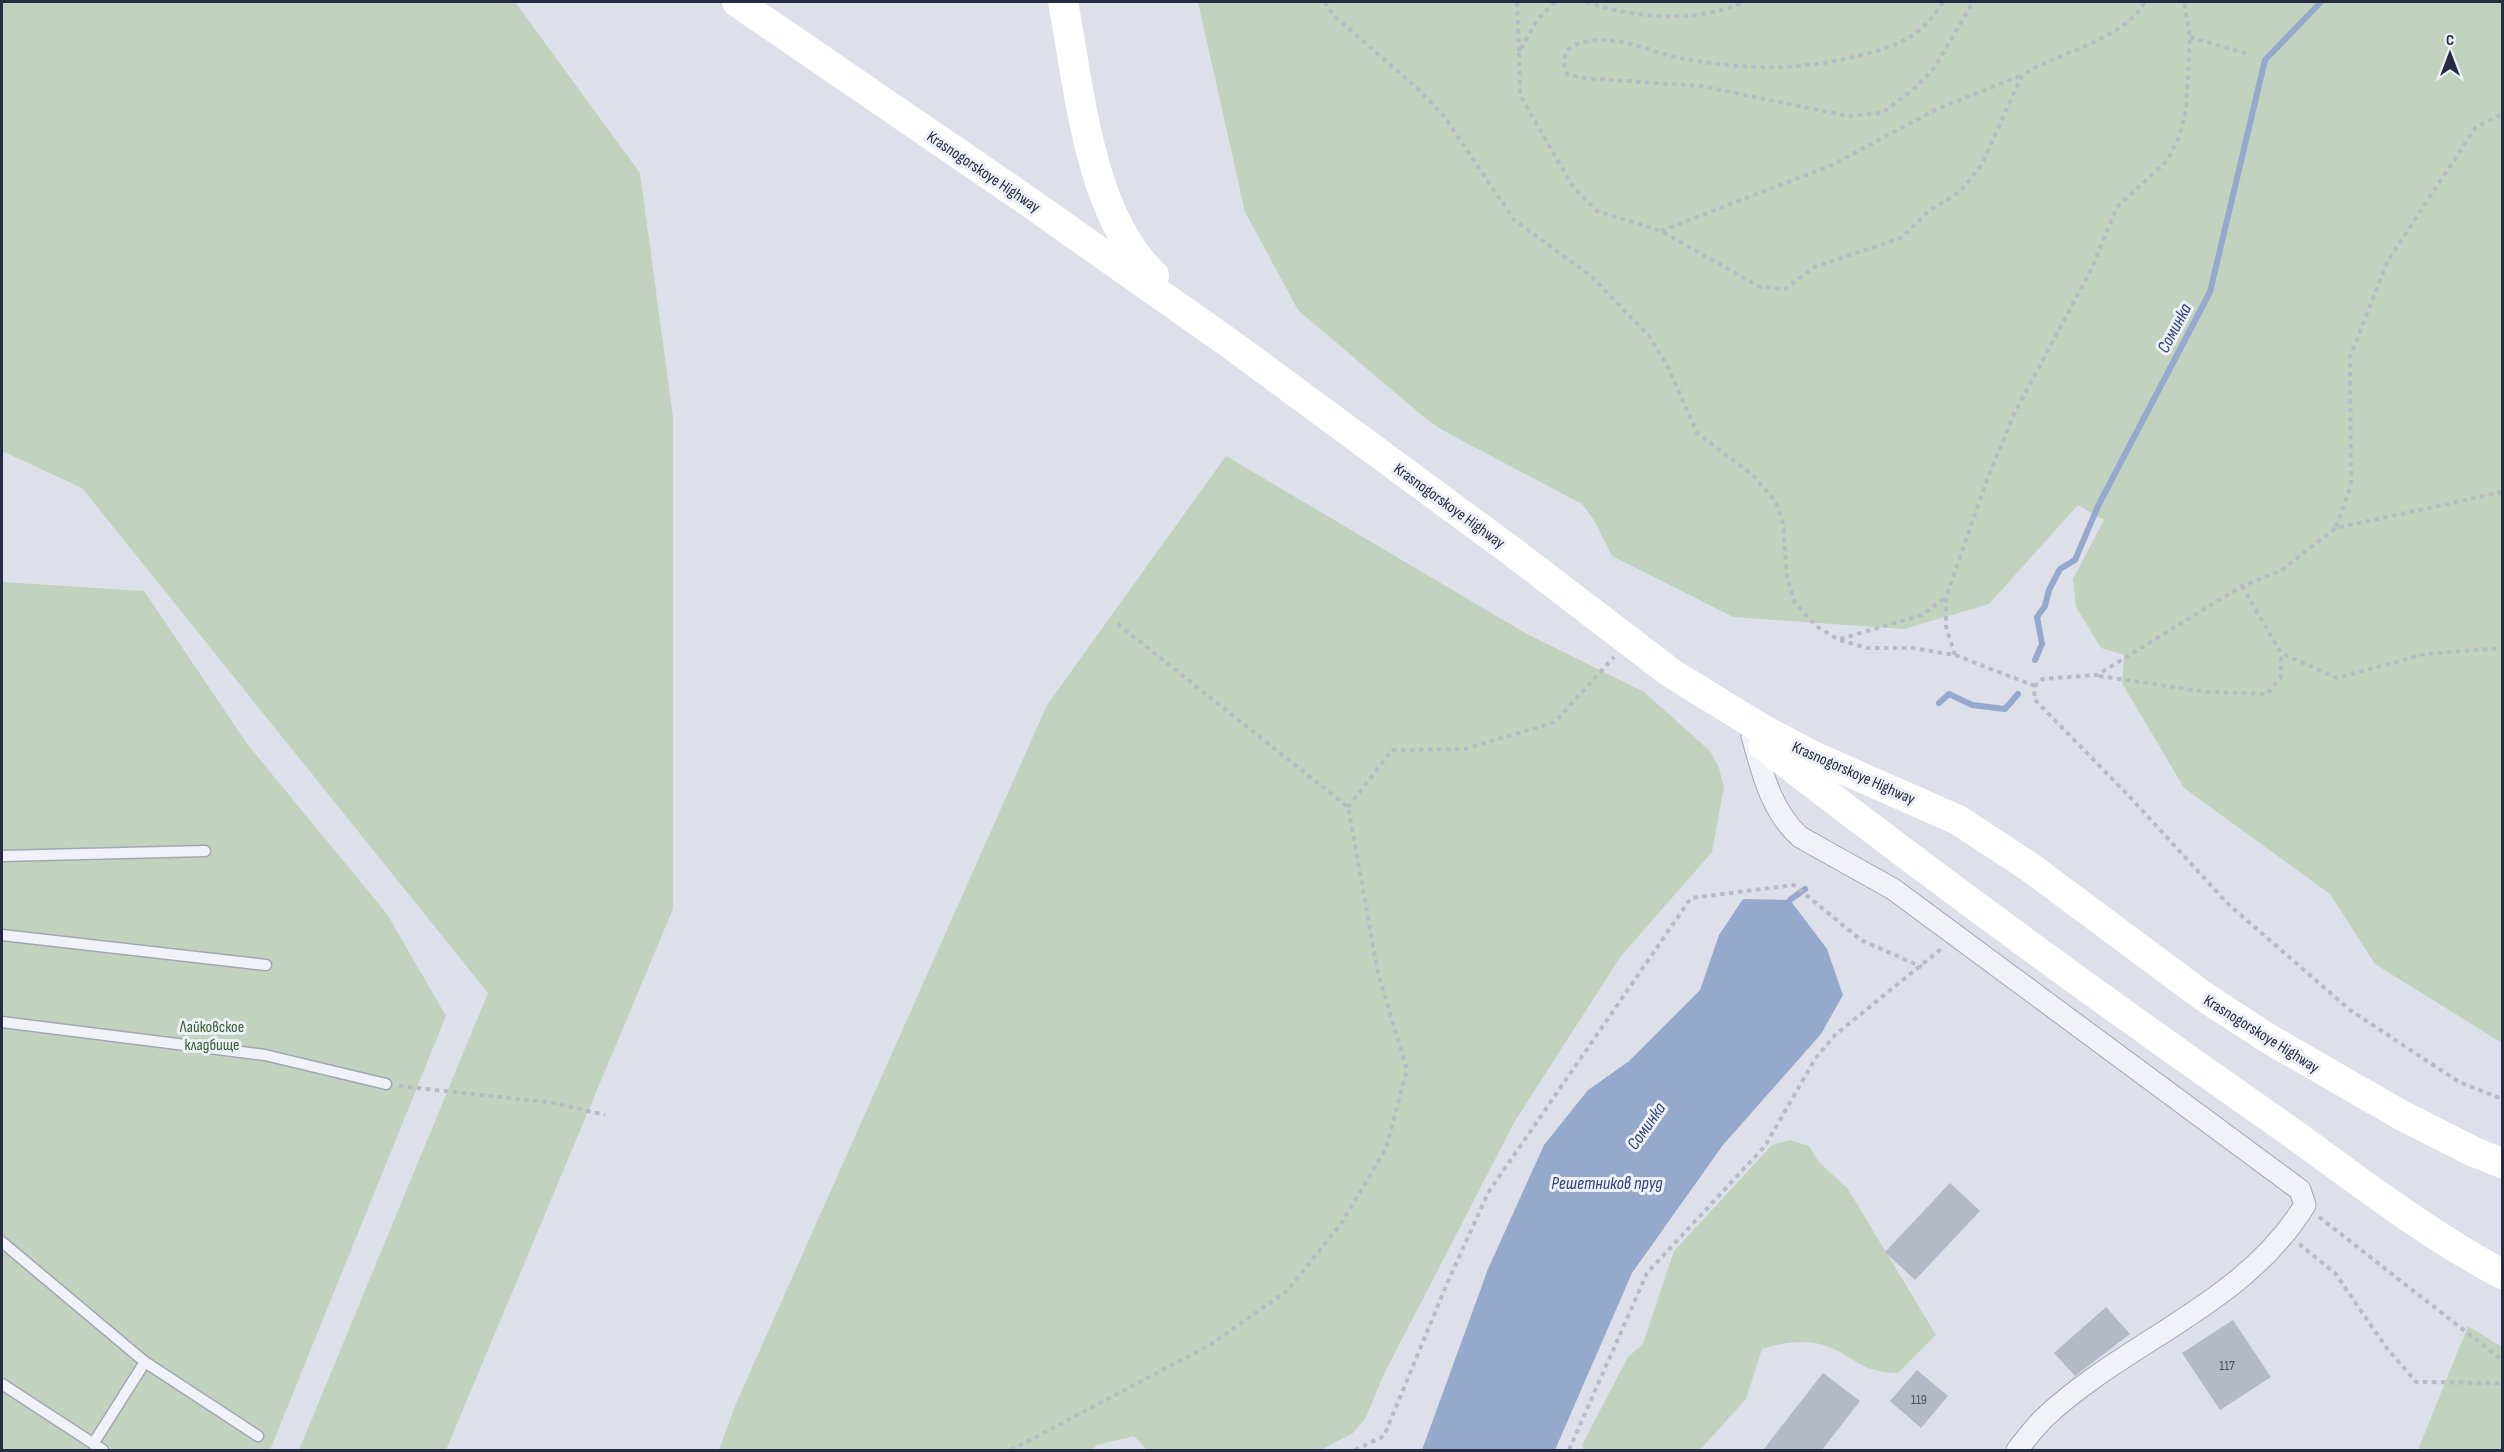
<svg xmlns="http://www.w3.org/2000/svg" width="2504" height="1452" font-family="'Sofia Sans Condensed',sans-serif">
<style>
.green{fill:#c1d3be}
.water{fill:#95a9cc}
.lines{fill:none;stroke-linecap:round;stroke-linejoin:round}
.stream{stroke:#95a9cc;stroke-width:6}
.building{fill:#b4b9c6}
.service-casing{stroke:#a2a6b3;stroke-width:13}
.minor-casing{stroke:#a2a6b3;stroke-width:23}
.path{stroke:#b8bbc4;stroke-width:4;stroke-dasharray:4.5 4.5;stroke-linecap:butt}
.service{stroke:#f1f2f7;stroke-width:10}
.minor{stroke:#f1f2f7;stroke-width:21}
.secondary{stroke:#fff;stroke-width:30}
.labels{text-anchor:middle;stroke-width:6;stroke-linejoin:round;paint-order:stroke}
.number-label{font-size:14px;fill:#494f62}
.street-label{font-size:16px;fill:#252c41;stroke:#edf0f6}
.park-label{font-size:16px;fill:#345e31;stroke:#edf0f6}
.water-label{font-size:18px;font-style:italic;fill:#2c4478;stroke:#edf0f6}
</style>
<rect width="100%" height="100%" fill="#dde0e9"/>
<path class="green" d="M2,2H515L640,173L673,417V909L446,1450H299L488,993L82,488L2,451Z
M1198,2H2502V1043L2375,964L2330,894L2184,788L2122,683L2124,655L2101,648L2076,607L2073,579L2104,520L2078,505L1989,604L1904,629L1733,617L1612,556L1594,520L1582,504L1444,431L1426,419L1298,310L1245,212Z
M1226,456L1527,634L1644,692L1710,751L1719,768L1724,787L1712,852L1621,956L1515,1121L1384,1374L1366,1417L1353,1433L1321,1450H1147L1134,1436L1097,1445L1092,1450H719L735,1406L1047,705Z
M2,582L144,591L248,745L387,914L446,1016L270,1450H2Z
M1790,1140L1809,1146L1819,1162L1848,1189L1936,1335L1898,1373C1860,1373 1854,1355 1823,1345C1803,1339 1781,1343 1762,1349L1746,1399L1700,1450H1583L1582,1445L1628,1357L1643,1344L1674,1251L1772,1145Z
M2468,1326L2502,1347V1450H2418Z"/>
<path class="water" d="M1743,899L1790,900L1827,949L1843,995L1821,1034L1723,1145L1632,1273L1555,1450H1422L1488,1269L1544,1145L1588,1090L1628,1062L1700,990L1719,935Z"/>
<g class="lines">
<path class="stream" d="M2035,660L2042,644L2037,617L2045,606L2049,590L2060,569L2075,560L2099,504L2210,292L2265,60L2321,2
M1939,703L1949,694L1972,705L2005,709L2018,694
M1788,905L1790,900L1805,889"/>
</g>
<path class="building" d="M1950,1183L1980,1211L1915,1280L1885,1252Z
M2106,1307L2130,1334L2075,1376L2054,1353Z
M2233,1320L2271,1377L2220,1410L2182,1353Z
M1917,1370L1948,1396L1921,1428L1890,1401Z
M1823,1373L1860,1401L1822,1450H1763Z"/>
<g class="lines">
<g class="service-casing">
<path id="service" d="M2,856L205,851
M2,935L266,965
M2,1022L265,1055L386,1084
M2,1242L145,1362L258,1436
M2,1384L103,1450
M93,1444L145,1362"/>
</g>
<g class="minor-casing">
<path id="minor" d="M1752,736C1762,772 1771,811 1800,837L1893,889L2300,1190L2305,1205C2244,1305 2125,1341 2043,1419C2034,1428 2025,1440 2017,1450"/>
</g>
<path class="path" d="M1325,2L1333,15L1417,88L1444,116L1514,220L1590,275L1649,336L1669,369L1697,433L1753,475L1776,502L1783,523L1787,577L1795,603L1816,626L1839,640L1867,648H1912L1955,655L2035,686
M1517,2L1519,52
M1555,2L1537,20L1519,52L1520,95L1573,187L1597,211L1661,231L1758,286L1785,289L1814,267L1901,238L1930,210L1960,192L1982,164L2022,75C2059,52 2124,40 2145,2
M1586,2C1638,19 1694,23 1745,2
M1943,2C1922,36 1900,45 1862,55C1799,71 1748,70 1685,59C1651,53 1613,31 1577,44C1563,49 1562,62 1567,74L1582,78L1701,86L1848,116L1882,113L1915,88L1935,67L1973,2
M2190,37L2251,55
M1661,231L1832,165L1935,110L2022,75
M2502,492L2336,528L2280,571L2242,586L2097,675L2042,679L2035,686L2034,699L2129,796L2227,903L2350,1010L2459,1082L2502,1099
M2336,527L2351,485L2350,357L2387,262L2476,127L2502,114
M2242,586L2281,653L2337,678L2425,654L2502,648
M1840,639L1922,615L1946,597
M1955,655L1946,627V597L1985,485L2014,414L2091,270L2117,207L2167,161L2179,137L2186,110L2190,37L2184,2
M2099,676L2207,692L2267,694L2281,677V653
M1348,807L1392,750L1465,749L1555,722L1614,657
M399,1086L555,1103L605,1115
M2319,1217L2502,1360
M2299,1244L2335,1273L2386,1347L2416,1382L2502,1383
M1011,1450L1210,1345L1287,1291L1341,1224L1386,1148L1407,1070L1378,973L1348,807L1114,621
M1355,1450L1384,1436L1446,1286L1488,1193L1691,898L1794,885L1861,940L1922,967
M1569,1450L1647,1273L1765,1146L1815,1059L1835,1035L1941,949"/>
<use href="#service" class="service"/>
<use href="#minor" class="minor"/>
<path class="secondary" d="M737,2L1016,193L1229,343L1510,550L1671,673L1762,729L1813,756L1958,820L2031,868L2203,996L2269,1039L2401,1115L2474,1152L2502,1163
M1063,2C1079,85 1089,216 1154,275
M1763,745C1928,873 2096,996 2268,1116C2344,1169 2419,1230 2502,1274"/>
</g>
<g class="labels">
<g class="number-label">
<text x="2227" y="1370">117</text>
<text x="1919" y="1404">119</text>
</g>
<g class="street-label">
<text transform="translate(984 171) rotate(34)" y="6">Krasnogorskoye Highway</text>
<text transform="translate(1450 505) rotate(36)" y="6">Krasnogorskoye Highway</text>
<text transform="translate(1854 772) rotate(24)" y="6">Krasnogorskoye Highway</text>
<text transform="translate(2262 1033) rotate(32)" y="6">Krasnogorskoye Highway</text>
</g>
<g class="park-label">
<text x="212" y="1032">Лайковское<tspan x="212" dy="18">кладбище</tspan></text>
</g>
<g class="water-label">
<text transform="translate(2174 328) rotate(-62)" y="6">Соминка</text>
<text transform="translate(1646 1126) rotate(-55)" y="6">Соминка</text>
<text x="1607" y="1189">Решетников пруд</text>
</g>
</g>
<rect width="2504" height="1452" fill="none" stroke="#252c41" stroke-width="6"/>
<g transform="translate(2450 54)" stroke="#edf0f6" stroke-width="4.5" paint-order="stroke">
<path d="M0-4.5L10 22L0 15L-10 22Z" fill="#252c41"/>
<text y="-9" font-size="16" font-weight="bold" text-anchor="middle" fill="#252c41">С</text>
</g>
</svg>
